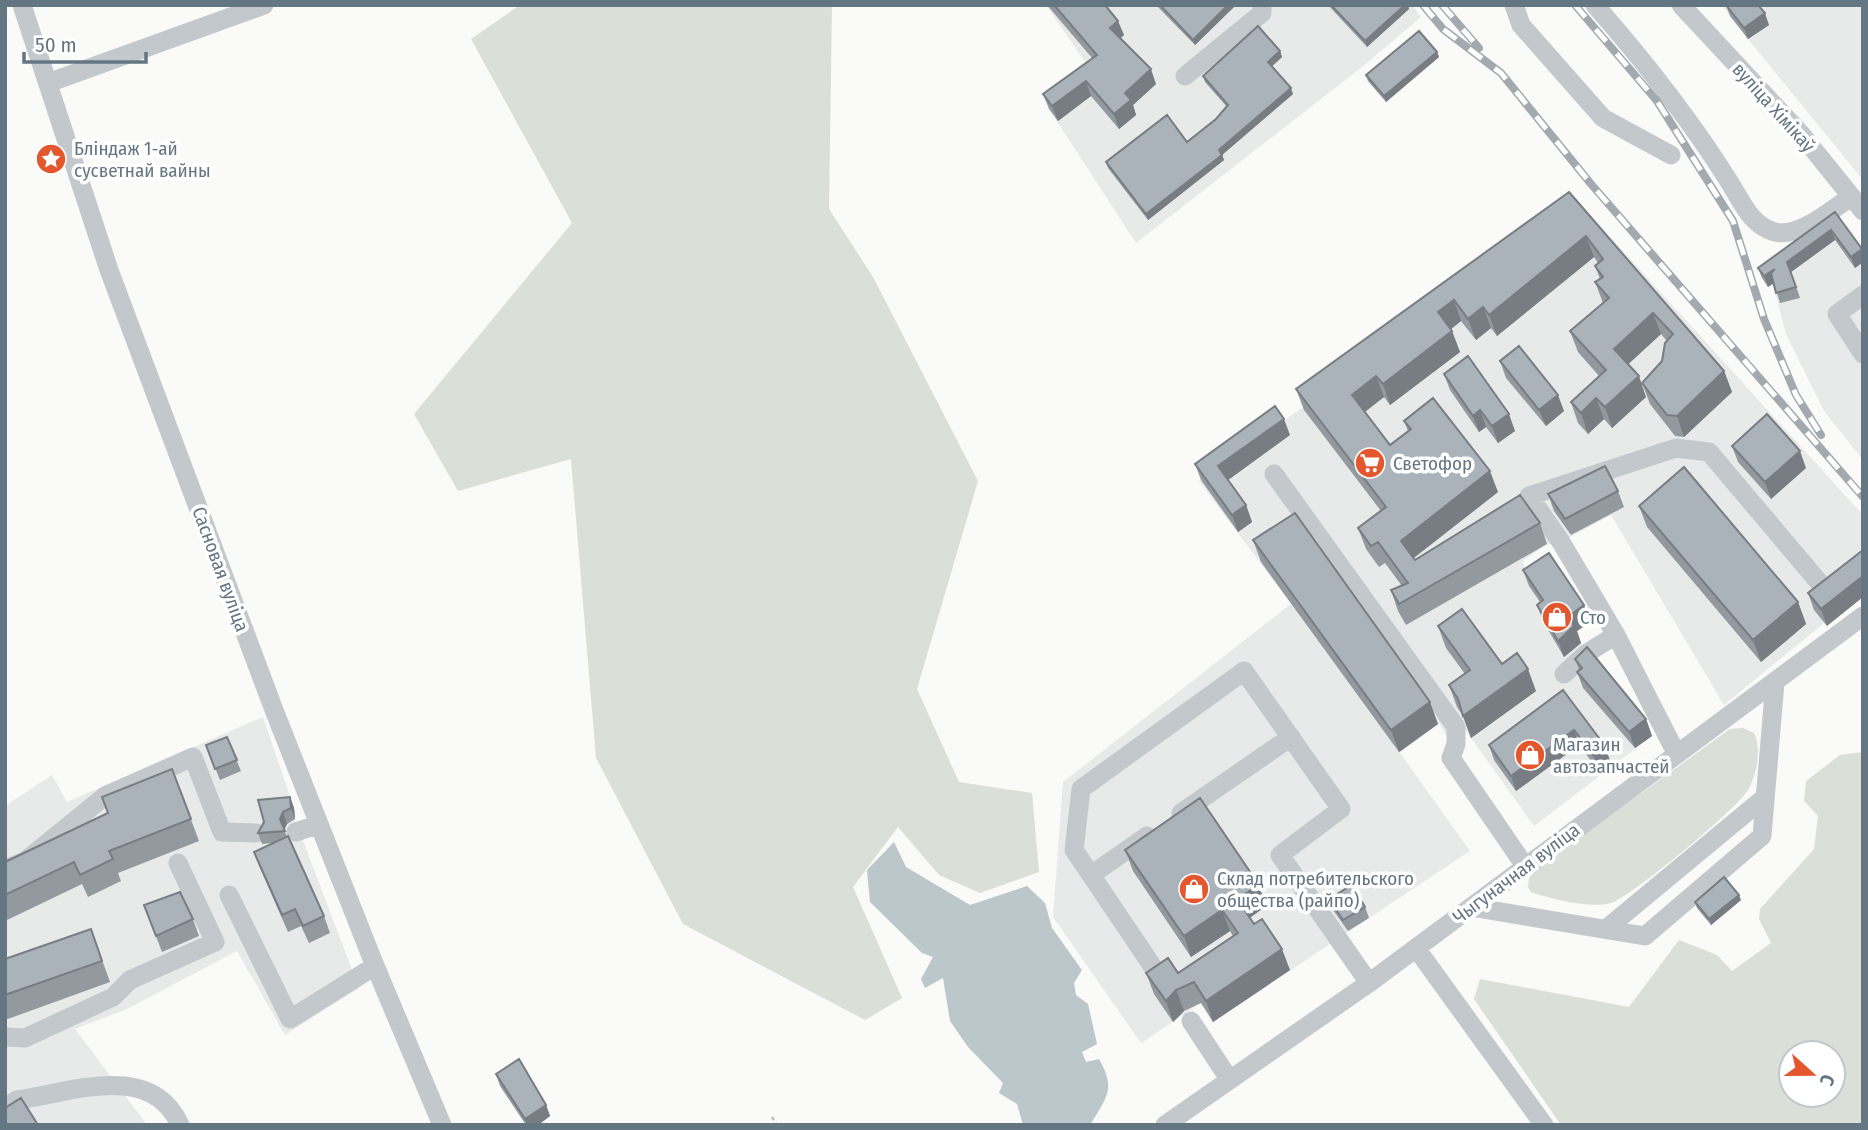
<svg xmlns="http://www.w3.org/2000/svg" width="1868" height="1130" font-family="'Fira Sans Condensed',sans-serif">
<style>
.built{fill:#e8e9e9}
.green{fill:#dadfd7;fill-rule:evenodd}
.water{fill:#bbc7cb}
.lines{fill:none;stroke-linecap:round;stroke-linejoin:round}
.path{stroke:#bbbfc2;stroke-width:2.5;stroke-dasharray:3.5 3.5;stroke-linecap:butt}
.minor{stroke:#c3c8cc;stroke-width:19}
.rail-casing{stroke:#a2aab0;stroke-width:8}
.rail{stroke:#fff;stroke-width:5;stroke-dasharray:16;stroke-linecap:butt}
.wall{fill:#929a9f}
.shaded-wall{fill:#777d82}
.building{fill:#aab3b9;stroke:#777d82;stroke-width:2}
.labels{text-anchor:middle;stroke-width:7;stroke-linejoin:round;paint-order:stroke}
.street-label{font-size:19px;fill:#657683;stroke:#fff}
.poi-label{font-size:19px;fill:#657683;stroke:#fff;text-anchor:start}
</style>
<rect width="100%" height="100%" fill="#fafaf8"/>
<path class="built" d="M1046,5H1412L1421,17L1362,67L1136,243L1049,109L1094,75Z
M1722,5H1863V180L1748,39Z
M1584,208L1863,515V597L1827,626L1824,623L1724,705L1611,515L1561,542L1546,545L1523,561L1530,586L1555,569L1590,622L1575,633L1582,646L1652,736L1534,826L1461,724L1446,735L1439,723L1400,753L1470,851L1213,1022L1201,1003L1141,1043L1053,917L1063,782L1291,604L1199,481Z
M1839,219L1863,250V460L1824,411L1786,334L1769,268Z
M263,717L294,808L296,832L302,838L359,988L285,1035L237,951L127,1009L75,1029L147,1125H5V806L52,775L67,802Z"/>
<path class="green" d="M520,5H832L829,209L873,277L978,481L917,689L959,782L1032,793L1039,872L980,893L939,875L898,827L853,887L902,998L865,1020L683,924L596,758L571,459L458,491L414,414L572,223L471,39Z
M1743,728L1754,733C1762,749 1757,774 1748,790C1737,809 1631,897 1611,903C1589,909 1552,899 1531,892L1528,887L1529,878L1536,869L1730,729Z
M1863,752V1125H1561L1474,999L1480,979L1629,1007L1679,940L1717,955L1732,971L1771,943L1759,919L1760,909L1814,849L1818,816L1804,801L1806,781L1840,755ZM1791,1053H1833V1095H1791Z"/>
<path class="water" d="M894,842L906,867L970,905L1027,886L1045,903L1052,928L1082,970L1074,983L1076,995L1088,1004L1097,1044L1082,1052L1086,1062L1099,1059C1116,1089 1107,1097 1090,1125H1023L1017,1104L999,1093L1003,1083L968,1047L950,1021L943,978L925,988L921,979L933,957L922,953L870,902L867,870Z"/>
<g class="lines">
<path class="path" d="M772,1117L777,1125"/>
<path class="minor" d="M22,5L109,270L274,710L373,961L442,1125
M1514,5L1521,25L1603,118L1671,155
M1595,5C1645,62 1690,119 1730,183C1742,202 1751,226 1775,232C1800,238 1832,209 1851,197
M1681,5L1801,134L1863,211
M1185,76L1262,13V5
M48,83L264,5
M1863,295L1837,314L1863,354
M1274,474L1456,727V744L1451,758L1525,866
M1616,635L1561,542L1529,496L1676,448L1709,452L1823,587
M1564,674L1587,653L1616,635L1676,753
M1181,813L1291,737
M296,832L319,824
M1147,836L1091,875L1074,850L1081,789L1244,671L1341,809L1280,855L1369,983
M5,869L25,861L105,796L193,757L222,832L256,833
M1091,875L1157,973
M229,895L290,1019L375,966
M1471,907L1645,936L1762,836L1775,682
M1606,929L1764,798
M1416,948L1544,1125
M1191,1021L1229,1079
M5,1037L25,1038L113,997L130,980L215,942L178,863
M5,1108L17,1100C70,1093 151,1060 180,1125
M1165,1125L1369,983L1863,616"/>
<g class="rail-casing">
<path id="rail" d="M1423,5L1443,29L1501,73L1591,184L1863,497
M1442,5L1479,48
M1575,5L1657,101L1733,221L1764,319L1796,395L1821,435"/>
</g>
<use href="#rail" class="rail"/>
</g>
<path class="wall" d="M1047,5H1105L1124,35L1120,38L1156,84L1133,105L1136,115L1119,129L1091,96L1058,121L1049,109L1043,94L1092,58Z
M1156,5H1236L1195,45Z
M1328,5H1408L1409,9L1367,47Z
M1726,5L1769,25L1748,39L1730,16Z
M1280,51L1282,57L1272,66L1293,94L1222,155L1224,160L1148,220L1108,168L1106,162L1187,142L1216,119L1227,107L1205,82L1203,76Z
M1437,52L1439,57L1386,102L1368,81L1366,75Z
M1569,192L1724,371L1732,392L1684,437L1675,436L1650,404L1642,383L1662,361L1667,341L1661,334L1628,364L1646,397L1612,428L1604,419L1588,434L1578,423L1571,402L1599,376L1578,352L1570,331L1603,303L1595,282L1600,279L1595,266L1598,263L1594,257L1497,336L1491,328L1476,340L1461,321L1451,329L1460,352L1390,405L1384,397L1365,412L1390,445L1408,431L1404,421L1498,492L1414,558L1415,560L1540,523L1547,544L1406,625L1398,611L1391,590L1402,586L1385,563L1379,567L1366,549L1358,528L1381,511L1304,410L1296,389Z
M1835,212L1862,249L1863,262L1855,268L1835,240L1791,272L1800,298L1780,303L1774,283L1768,287L1762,278L1758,268Z
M1500,361L1564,411L1546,426L1506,378Z
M1444,374L1515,431L1498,443L1486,427L1479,432L1450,390Z
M1290,435L1228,480L1246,505L1252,522L1238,532L1201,480L1195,464Z
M1732,446L1806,468L1771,499L1738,462Z
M1618,491L1624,507L1571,535L1554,511L1548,494Z
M1639,506L1798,602L1806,624L1761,662L1647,527Z
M1253,540L1438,724L1399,752L1261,562Z
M1863,550L1827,626L1814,610L1808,593Z
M1523,570L1584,605L1590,622L1577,631L1581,643L1564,657L1543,621L1537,605L1540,602L1529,586Z
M1438,626L1502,664L1536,691L1471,738L1463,716L1457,707L1449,685L1465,674L1446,648Z
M1575,659L1646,719L1652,736L1635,748L1583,688L1577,672L1579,670Z
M1563,690L1605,746L1610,761L1598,770L1579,745L1516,791L1494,760L1489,745Z
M227,737L241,771L220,780L206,745Z
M172,769L199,841L118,873L121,881L88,897L82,884L5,921V862L107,813Z
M290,797L294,808L295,819L287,824L284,830L324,916L330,933L309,943L301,926L288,932L260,868L254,852L273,843L262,844L258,833Z
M1125,850L1266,906L1250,918L1290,970L1213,1022L1201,1003L1184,1011L1173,1022L1154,994L1146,973H1178L1233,936L1230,931L1191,957L1133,871Z
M1329,899L1365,907L1369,918L1348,931L1333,910Z
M1741,900L1711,925L1697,908L1695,902Z
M144,905L193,919L199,936L162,952Z
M91,929L110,982L5,1020V959Z
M496,1074L546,1105L550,1116L538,1125H526L500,1086Z"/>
<path class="shaded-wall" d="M1228,5H1236L1195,45L1193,40Z
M1405,5H1408L1409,9L1367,47L1365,41Z
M1765,13L1769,25L1748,39L1744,28Z
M1118,21L1124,35L1115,43L1110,28Z
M1280,51L1282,57L1270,68L1268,62Z
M1437,52L1439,57L1386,102L1384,96Z
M1151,69L1156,84L1133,105L1136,115L1119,129L1114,114L1125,93Z
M1086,81L1091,96L1058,121L1052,106Z
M1291,88L1293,94L1222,155L1224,160L1148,220L1146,214Z
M1831,230L1835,240L1791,272L1800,298L1787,262Z
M1586,236L1594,257L1497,336L1489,315Z
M1862,249L1863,262L1855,268L1851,257Z
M1775,269L1778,280L1768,287L1764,276Z
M1454,300L1461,321L1446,333L1438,312Z
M1483,307L1491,328L1476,340L1468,319Z
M1653,313L1661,334L1622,370L1614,349Z
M1452,331L1460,352L1390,405L1383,384Z
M1724,371L1732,392L1684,437L1677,416Z
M1376,376L1384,397L1359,416L1352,395Z
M1639,376L1646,397L1612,428L1605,407Z
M1558,395L1564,411L1546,426L1539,410Z
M1596,398L1604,419L1588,434L1581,413Z
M1480,410L1486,427L1479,432L1473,416Z
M1509,414L1515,431L1498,443L1492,426Z
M1284,419L1290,435L1224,483L1218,466Z
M1800,451L1806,468L1771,499L1765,482Z
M1490,471L1498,492L1408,562L1401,541Z
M1246,505L1252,522L1238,532L1232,515Z
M1863,576V597L1827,626L1821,609Z
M1798,602L1806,624L1761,662L1753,640Z
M1584,605L1590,622L1577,631L1581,643L1564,657L1558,641L1569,616Z
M1528,669L1536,691L1471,738L1463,716Z
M1430,702L1438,724L1399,752L1391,730Z
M1646,719L1652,736L1635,748L1629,732Z
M1574,730L1579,745L1516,791L1511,776Z
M1605,746L1610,761L1598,770L1593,755Z
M290,797L294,808L295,819L291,808Z
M283,812L287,824L284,830L280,819Z
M1259,885L1266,906L1245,921L1237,899Z
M1739,895L1741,900L1711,925L1709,919Z
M1222,910L1230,931L1191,957L1184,936Z
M1282,949L1290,970L1213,1022L1206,1001Z
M1176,990L1184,1011L1173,1022L1166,1001Z
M546,1105L550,1116L538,1125H527L525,1119Z"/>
<path class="building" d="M1054,5H1105L1118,21L1110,28L1151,69L1125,93L1131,100L1114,114L1086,81L1052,106L1043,94L1097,55Z
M1160,5H1228L1193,40Z
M1331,5H1405L1365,41Z
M1726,5H1758L1765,13L1744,28Z
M1258,26L1280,51L1268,62L1291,88L1219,150L1222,155L1146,214L1106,162L1167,115L1187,142L1216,119L1228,105L1203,76Z
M1419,31L1437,52L1384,96L1366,75Z
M1569,192L1724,371L1677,416L1667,415L1642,383L1662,361L1665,343L1673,334L1653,313L1614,349L1639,376L1605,407L1596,398L1581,413L1571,402L1606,370L1570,331L1609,298L1595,282L1603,277L1595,266L1603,259L1586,236L1489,315L1483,307L1468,319L1454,300L1438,312L1452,331L1383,384L1376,376L1352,395L1390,445L1411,429L1404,421L1433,398L1490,471L1401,541L1415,560L1520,495L1540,523L1399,604L1391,590L1408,583L1378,542L1371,546L1358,528L1386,507L1296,389Z
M1835,212L1862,249L1851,257L1831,230L1787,262L1796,287L1776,293L1771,273L1775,269L1764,276L1758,268Z
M1519,346L1558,395L1539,410L1500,361Z
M1468,356L1509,414L1492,426L1480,410L1473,416L1444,374Z
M1275,406L1284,419L1218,466L1246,505L1232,515L1195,464Z
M1767,414L1800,451L1765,482L1732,446Z
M1605,466L1618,491L1565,519L1548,494Z
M1684,467L1798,602L1753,640L1639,506Z
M1295,513L1430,702L1391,730L1253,540Z
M1863,550V576L1821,609L1808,593Z
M1549,553L1584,605L1569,616L1574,626L1558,641L1537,605L1543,600L1523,570Z
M1462,609L1502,664L1517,653L1528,669L1463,716L1458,699L1449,685L1470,670L1438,626Z
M1587,647L1646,719L1629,732L1577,672L1582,668L1575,659Z
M1563,690L1605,746L1593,755L1574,730L1511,776L1489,745Z
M227,737L237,760L215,769L206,745Z
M172,769L191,819L109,851L113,859L80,875L74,862L5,895V862L108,813L102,797Z
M290,797L291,808L283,812L280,819L285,831L258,833L264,822L258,800Z
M1200,798L1259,885L1237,899L1254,924L1262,919L1282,949L1206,1001L1194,982L1176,990L1166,1001L1146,973L1168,958L1178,973L1238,933L1222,910L1184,936L1125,850Z
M288,836L324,916L303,926L295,909L282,915L254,852Z
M1724,877L1739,895L1709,919L1695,902Z
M1352,885L1365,907L1343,920L1329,899Z
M180,892L193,919L156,936L144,905Z
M91,929L102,961L5,995V959Z
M519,1059L546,1105L525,1119L496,1074Z
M21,1098L38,1125H5V1108Z"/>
<defs>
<g id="sight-disc" transform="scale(1.575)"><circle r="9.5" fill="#e4572e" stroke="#fff"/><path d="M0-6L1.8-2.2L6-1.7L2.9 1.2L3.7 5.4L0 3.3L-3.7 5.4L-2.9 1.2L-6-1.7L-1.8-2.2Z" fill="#fff"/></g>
<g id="supermarket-disc" transform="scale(1.575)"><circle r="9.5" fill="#e4572e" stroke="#fff"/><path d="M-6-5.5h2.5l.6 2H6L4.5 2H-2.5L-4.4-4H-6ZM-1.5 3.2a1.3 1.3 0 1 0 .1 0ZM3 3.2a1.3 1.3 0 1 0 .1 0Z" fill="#fff"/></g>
<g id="shop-disc" transform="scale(1.575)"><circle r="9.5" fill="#e4572e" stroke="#fff"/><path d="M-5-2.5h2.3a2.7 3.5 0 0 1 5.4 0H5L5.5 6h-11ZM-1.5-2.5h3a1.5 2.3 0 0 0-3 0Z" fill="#fff"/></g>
</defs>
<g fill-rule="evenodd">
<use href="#sight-disc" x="51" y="159"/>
<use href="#supermarket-disc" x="1370" y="463"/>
<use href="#shop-disc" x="1557" y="617"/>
<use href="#shop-disc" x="1530" y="755"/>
<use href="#shop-disc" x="1194" y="889"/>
</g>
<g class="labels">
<g class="street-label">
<text transform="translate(1774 107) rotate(48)" y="7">вуліца Хімікаў</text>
<text transform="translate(221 569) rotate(70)" y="7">Сасновая вуліца</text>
<text transform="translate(1516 873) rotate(-37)" y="7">Чыгуначная вуліца</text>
</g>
<g class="poi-label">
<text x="74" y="155">Бліндаж 1-ай<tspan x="74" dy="22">сусветнай вайны</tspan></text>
<text x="1393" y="470">Светофор</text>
<text x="1580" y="624">Сто</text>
<text x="1553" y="751">Магазин<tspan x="1553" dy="22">автозапчастей</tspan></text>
<text x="1217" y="885">Склад потребительского<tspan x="1217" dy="22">общества (райпо)</tspan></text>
</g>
</g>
<rect width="1868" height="1130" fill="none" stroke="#657683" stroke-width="14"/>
<g transform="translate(1812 1074) rotate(111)"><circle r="33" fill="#ffffff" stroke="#c1c8cd" stroke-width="2"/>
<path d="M0-5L12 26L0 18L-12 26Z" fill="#e4572e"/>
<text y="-10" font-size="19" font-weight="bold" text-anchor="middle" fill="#657683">С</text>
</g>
<path d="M24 52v10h122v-10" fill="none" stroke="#657683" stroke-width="3.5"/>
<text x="35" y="52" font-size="21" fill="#657683" stroke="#ffffff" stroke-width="5" paint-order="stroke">50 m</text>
</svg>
